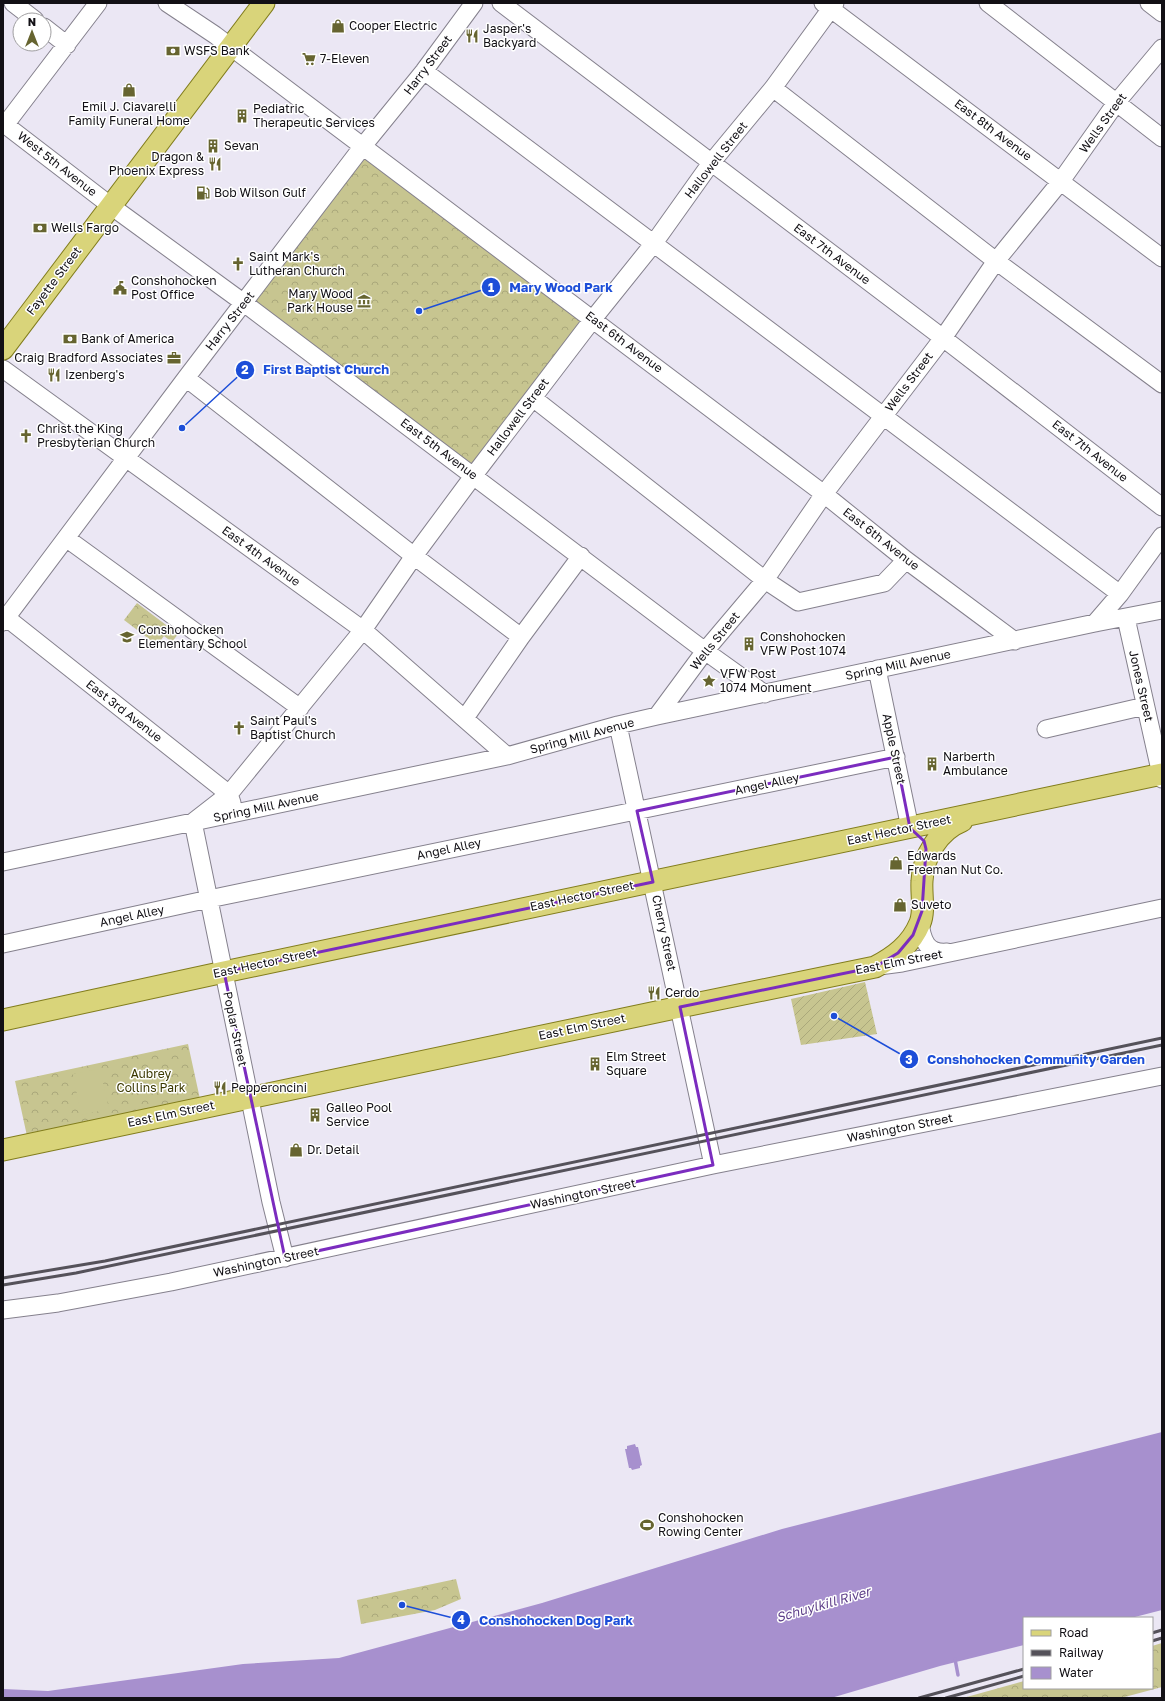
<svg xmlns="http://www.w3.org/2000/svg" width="1165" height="1701" font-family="'Golos Text',sans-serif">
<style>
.forest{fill:url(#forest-crowns)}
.garden{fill:url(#garden-furrows)}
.pitch{fill:#c7c590}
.water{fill:#a790ce}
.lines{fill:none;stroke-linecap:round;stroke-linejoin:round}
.stream{stroke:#a790ce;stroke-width:3.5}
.minor-casing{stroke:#85818d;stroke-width:19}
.major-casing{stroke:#827d1d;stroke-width:23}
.minor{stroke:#fff;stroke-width:17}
.major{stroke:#d9d47a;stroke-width:21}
.rail{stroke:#55525a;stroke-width:3}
.marked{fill:none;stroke:#7b2cbf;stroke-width:3;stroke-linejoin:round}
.labels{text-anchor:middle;stroke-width:3;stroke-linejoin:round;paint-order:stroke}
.poi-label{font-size:12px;fill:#121015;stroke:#fff;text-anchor:start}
.street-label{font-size:12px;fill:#121015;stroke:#fff}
.park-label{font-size:12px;fill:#3b3800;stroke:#fff}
.water-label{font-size:13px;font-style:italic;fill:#5e3f8a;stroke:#fff}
.leader{fill:none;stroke:#1d4ed8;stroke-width:1.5}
.callout-dot{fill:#1d4ed8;stroke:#fff;stroke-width:1.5}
.mark-label{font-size:12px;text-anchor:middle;font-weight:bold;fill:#fff}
.callout-label{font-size:13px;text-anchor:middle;font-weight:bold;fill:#1d4ed8;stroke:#fff;stroke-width:3;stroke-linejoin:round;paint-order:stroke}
</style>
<defs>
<pattern id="forest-crowns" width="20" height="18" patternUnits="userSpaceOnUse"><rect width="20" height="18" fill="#c7c590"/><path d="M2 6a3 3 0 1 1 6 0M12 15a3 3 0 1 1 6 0" fill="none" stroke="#aaa87b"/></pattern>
<pattern id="garden-furrows" width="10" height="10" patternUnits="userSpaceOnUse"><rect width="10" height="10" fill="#c7c590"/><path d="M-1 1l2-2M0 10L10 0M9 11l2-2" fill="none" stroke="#aaa87b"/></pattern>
</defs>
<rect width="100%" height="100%" fill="#ebe7f4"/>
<path class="forest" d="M363,146L593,319L474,475L244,303Z
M137,603L178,634L172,642L164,636L157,645L124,620Z
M188,1044L200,1099L27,1136L15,1081Z
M456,1579L461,1599L435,1610L361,1624L357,1600Z
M1162,1643V1687L1121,1698H963L1024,1681V1688H1152V1646Z"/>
<path class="garden" d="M865,982L877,1034L801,1045L791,999Z"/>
<path class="pitch" d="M100,1069L109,1109L81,1115L73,1074Z"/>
<path class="water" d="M1162,1432V1610L1131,1618H1024V1645L940,1666L831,1698H3V1689L48,1691L243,1664L339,1658L542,1603L782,1529Z
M635,1444L636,1447H638L642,1465L640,1466V1468L632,1470L631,1468H629L625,1449H627V1446Z"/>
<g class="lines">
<path class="stream" d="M955,1659L958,1675"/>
<g class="minor-casing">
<path id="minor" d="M13,3L35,20
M167,3L215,35L824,494L906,560L1015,641
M501,3L943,338L1162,507
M823,3L1162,258
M988,3L1162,138
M1149,3L1162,13
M44,27L67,45
M424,71C656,245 887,420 1120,594
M773,88L996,261L1162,384
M3,123L111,206L244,303L705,651L765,694
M5,125L98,3
M3,369L363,630L507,756
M186,378L414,556L521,637
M533,398L765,580L798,602L884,583L906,560
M66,538L300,708
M3,615L229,794L232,803
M1126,618L1162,779
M3,622L186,378L363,146L424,71L474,3
M1095,623L1120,594L1162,536
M877,669L910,828
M657,716L705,651L765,580L824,494L943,338L996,261L1061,181L1116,103L1162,48
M465,718L521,637L581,556
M618,725L713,1165
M1046,729L1145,706
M3,862L507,756L618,725L657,716L1095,623L1162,610
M920,922C922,940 927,954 947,952
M3,944L209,899L896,757
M879,966L902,963L1162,908
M285,1258L271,1202L193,822L229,794L363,630L414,556L474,475L593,319L654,243L711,163L773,88L835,3
M3,1310L58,1303L171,1282L713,1165L1162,1076"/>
</g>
<g class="major-casing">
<path id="major" d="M3,349L264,3
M3,1020L224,972L1162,774
M3,1150L680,1007L875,967C894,957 911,945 920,923C925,911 921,894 922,881C923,856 939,830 962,821"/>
</g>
<use href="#minor" class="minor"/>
<use href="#major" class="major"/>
<path class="rail" d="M3,1278L105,1261L1162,1038
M3,1285L76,1273L1162,1045
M1152,1633L1162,1630
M1152,1641L1162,1638
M919,1698L1024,1669
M946,1698L1024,1676"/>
</g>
<path class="marked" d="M896,757L910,828L924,841L926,849L922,911L913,935L898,953L875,967L680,1007L713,1165L285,1258L224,972L653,882L637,811Z"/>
<defs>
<g id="shop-bare" transform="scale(1.08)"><path d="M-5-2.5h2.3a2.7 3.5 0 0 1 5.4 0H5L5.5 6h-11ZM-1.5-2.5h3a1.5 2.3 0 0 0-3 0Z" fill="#666430" stroke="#fff" stroke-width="2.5" paint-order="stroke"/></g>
<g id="restaurant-bare" transform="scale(1.08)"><path d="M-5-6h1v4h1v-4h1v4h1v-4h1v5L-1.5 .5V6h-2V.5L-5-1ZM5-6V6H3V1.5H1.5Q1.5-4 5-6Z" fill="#666430" stroke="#fff" stroke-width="2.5" paint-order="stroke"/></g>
<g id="bank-bare" transform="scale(1.08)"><path d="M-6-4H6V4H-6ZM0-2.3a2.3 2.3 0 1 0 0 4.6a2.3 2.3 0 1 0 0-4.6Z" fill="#666430" stroke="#fff" stroke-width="2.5" paint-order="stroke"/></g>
<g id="supermarket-bare" transform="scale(1.08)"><path d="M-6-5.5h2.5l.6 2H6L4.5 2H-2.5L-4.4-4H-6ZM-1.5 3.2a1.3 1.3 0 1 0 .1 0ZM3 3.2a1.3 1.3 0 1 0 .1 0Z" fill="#666430" stroke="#fff" stroke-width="2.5" paint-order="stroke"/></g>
<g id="building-bare" transform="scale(1.08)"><path d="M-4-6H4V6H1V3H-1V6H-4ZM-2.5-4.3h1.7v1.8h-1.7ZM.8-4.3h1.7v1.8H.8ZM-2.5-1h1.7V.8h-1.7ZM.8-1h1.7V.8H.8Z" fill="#666430" stroke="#fff" stroke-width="2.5" paint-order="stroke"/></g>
<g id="fuel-bare" transform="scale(1.08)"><path d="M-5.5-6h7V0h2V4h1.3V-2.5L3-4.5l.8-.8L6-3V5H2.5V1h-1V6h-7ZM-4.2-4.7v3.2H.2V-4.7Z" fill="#666430" stroke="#fff" stroke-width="2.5" paint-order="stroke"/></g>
<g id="church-bare" transform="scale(1.08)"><path d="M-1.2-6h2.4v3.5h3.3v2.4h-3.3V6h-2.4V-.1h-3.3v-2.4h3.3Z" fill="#666430" stroke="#fff" stroke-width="2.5" paint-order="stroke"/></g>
<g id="civic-bare" transform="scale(1.08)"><path d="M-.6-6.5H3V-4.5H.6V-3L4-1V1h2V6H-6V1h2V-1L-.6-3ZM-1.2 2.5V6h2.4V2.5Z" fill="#666430" stroke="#fff" stroke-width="2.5" paint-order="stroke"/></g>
<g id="museum-bare" transform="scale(1.08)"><path d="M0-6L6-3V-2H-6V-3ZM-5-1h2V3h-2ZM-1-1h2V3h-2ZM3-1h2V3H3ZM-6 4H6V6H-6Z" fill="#666430" stroke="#fff" stroke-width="2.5" paint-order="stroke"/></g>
<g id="office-bare" transform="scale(1.08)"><path d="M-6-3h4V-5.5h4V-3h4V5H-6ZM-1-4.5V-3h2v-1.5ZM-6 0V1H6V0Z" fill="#666430" stroke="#fff" stroke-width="2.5" paint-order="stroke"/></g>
<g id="school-bare" transform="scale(1.08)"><path d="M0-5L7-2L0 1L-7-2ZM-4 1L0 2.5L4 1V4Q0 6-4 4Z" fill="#666430" stroke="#fff" stroke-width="2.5" paint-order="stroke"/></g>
<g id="sight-bare" transform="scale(1.08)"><path d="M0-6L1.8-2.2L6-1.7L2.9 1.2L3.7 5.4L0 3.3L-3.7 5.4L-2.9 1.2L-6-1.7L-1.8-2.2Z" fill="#666430" stroke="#fff" stroke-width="2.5" paint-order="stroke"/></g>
<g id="stadium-bare" transform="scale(1.08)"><path d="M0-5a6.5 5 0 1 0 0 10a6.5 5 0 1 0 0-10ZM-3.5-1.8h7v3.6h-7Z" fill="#666430" stroke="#fff" stroke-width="2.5" paint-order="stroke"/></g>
</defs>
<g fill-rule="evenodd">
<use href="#shop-bare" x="338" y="26"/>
<use href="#restaurant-bare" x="472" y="36"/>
<use href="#bank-bare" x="173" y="51"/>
<use href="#supermarket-bare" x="309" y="59"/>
<use href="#shop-bare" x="129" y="90"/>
<use href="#building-bare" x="242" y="116"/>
<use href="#building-bare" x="213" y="146"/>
<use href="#restaurant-bare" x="215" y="164"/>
<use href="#fuel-bare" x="203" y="193"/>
<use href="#bank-bare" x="40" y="228"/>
<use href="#church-bare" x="238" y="264"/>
<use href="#civic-bare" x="120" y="288"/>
<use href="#museum-bare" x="364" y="301"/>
<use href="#bank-bare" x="70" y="339"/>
<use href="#office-bare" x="174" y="358"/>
<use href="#restaurant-bare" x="54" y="375"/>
<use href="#church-bare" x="26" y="436"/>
<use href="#school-bare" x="127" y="637"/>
<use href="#building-bare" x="749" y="644"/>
<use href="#sight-bare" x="709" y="681"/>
<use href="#church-bare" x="239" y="728"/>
<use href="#building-bare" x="932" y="764"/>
<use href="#shop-bare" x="896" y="863"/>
<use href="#shop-bare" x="900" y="905"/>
<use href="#restaurant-bare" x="654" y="993"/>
<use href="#building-bare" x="595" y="1064"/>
<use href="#restaurant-bare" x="220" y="1088"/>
<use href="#building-bare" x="315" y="1115"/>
<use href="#shop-bare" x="296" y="1150"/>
<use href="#stadium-bare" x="647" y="1525"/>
</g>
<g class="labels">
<g class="poi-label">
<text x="349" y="30">Cooper Electric</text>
<text x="483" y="33">Jasper's<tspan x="483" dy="14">Backyard</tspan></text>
<text x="184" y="55">WSFS Bank</text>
<text x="320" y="63">7-Eleven</text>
<text x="129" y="111" text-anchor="middle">Emil J. Ciavarelli<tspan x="129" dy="14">Family Funeral Home</tspan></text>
<text x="253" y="113">Pediatric<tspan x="253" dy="14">Therapeutic Services</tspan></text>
<text x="224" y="150">Sevan</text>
<text x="204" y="161" text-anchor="end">Dragon &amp;<tspan x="204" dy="14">Phoenix Express</tspan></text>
<text x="214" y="197">Bob Wilson Gulf</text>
<text x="51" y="232">Wells Fargo</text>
<text x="249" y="261">Saint Mark's<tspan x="249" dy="14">Lutheran Church</tspan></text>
<text x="131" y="285">Conshohocken<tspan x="131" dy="14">Post Office</tspan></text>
<text x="353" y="298" text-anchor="end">Mary Wood<tspan x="353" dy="14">Park House</tspan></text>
<text x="81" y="343">Bank of America</text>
<text x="163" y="362" text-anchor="end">Craig Bradford Associates</text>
<text x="65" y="379">Izenberg's</text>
<text x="37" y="433">Christ the King<tspan x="37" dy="14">Presbyterian Church</tspan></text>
<text x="138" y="634">Conshohocken<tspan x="138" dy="14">Elementary School</tspan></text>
<text x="760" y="641">Conshohocken<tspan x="760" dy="14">VFW Post 1074</tspan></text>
<text x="720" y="678">VFW Post<tspan x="720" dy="14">1074 Monument</tspan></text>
<text x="250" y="725">Saint Paul's<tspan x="250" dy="14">Baptist Church</tspan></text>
<text x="943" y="761">Narberth<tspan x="943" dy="14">Ambulance</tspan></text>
<text x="907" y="860">Edwards<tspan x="907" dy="14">Freeman Nut Co.</tspan></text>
<text x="911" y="909">Suveto</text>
<text x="665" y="997">Cerdo</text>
<text x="606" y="1061">Elm Street<tspan x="606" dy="14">Square</tspan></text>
<text x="231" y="1092">Pepperoncini</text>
<text x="326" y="1112">Galleo Pool<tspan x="326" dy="14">Service</tspan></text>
<text x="307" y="1154">Dr. Detail</text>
<text x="658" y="1522">Conshohocken<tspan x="658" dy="14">Rowing Center</tspan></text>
</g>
<g class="street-label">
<text transform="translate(428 65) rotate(-53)" y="4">Harry Street</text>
<text transform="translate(1103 123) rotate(-54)" y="4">Wells Street</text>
<text transform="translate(993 130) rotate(37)" y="4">East 8th Avenue</text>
<text transform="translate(716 160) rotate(-52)" y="4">Hallowell Street</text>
<text transform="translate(57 164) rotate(38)" y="4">West 5th Avenue</text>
<text transform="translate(832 254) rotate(37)" y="4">East 7th Avenue</text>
<text transform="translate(54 281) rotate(-53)" y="4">Fayette Street</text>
<text transform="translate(230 321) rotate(-52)" y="4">Harry Street</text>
<text transform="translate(624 342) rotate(37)" y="4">East 6th Avenue</text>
<text transform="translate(909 382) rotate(-53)" y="4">Wells Street</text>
<text transform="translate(518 417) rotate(-53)" y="4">Hallowell Street</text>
<text transform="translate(439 449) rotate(37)" y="4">East 5th Avenue</text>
<text transform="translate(1090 451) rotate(38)" y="4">East 7th Avenue</text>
<text transform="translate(881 539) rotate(38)" y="4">East 6th Avenue</text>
<text transform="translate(261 556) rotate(36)" y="4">East 4th Avenue</text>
<text transform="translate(715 641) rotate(-51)" y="4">Wells Street</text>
<text transform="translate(898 665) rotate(-12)" y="4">Spring Mill Avenue</text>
<text transform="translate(1141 686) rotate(77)" y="4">Jones Street</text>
<text transform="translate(124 711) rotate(38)" y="4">East 3rd Avenue</text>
<text transform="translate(582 736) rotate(-15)" y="4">Spring Mill Avenue</text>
<text transform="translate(894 749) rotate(78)" y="4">Apple Street</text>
<text transform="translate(767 784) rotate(-12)" y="4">Angel Alley</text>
<text transform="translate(266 807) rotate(-12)" y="4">Spring Mill Avenue</text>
<text transform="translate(899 830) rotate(-12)" y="4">East Hector Street</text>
<text transform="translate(449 849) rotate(-12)" y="4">Angel Alley</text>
<text transform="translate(582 896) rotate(-12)" y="4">East Hector Street</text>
<text transform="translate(132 916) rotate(-12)" y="4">Angel Alley</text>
<text transform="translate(664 933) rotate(78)" y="4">Cherry Street</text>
<text transform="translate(899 962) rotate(-11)" y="4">East Elm Street</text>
<text transform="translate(265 963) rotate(-12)" y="4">East Hector Street</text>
<text transform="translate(582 1027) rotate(-12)" y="4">East Elm Street</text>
<text transform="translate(235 1029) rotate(78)" y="4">Poplar Street</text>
<text transform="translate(171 1114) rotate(-12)" y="4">East Elm Street</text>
<text transform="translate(900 1128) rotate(-11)" y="4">Washington Street</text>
<text transform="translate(583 1194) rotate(-12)" y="4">Washington Street</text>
<text transform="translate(266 1262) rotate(-12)" y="4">Washington Street</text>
</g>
<g class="park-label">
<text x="151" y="1078">Aubrey<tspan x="151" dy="14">Collins Park</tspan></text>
</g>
<g class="water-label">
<text transform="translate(823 1604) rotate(-16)" y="5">Schuylkill River</text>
</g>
</g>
<path class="leader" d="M419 311L491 287M182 428L245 370M834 1016L909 1059M402 1605L461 1620"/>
<g class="callout-dot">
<circle cx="419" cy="311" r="4"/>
<circle cx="182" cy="428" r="4"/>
<circle cx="834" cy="1016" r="4"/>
<circle cx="402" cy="1605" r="4"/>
<circle cx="491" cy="287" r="10"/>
<circle cx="245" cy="370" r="10"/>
<circle cx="909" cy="1059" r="10"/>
<circle cx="461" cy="1620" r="10"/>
</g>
<g class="mark-label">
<text x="491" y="292">1</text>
<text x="245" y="374">2</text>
<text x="909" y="1064">3</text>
<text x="461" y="1624">4</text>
</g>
<g class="callout-label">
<text x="561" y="292">Mary Wood Park</text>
<text x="326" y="374">First Baptist Church</text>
<text x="1036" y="1064">Conshohocken Community Garden</text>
<text x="556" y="1625">Conshohocken Dog Park</text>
</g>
<rect width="1165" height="1701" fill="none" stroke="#121015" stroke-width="8"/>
<rect x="1023" y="1617" width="130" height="72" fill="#ffffff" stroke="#a09fa1"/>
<rect x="1031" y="1630" width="20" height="6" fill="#d9d47a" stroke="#a09fa1"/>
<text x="1059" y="1637" font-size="12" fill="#121015">Road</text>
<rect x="1031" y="1650" width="20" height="6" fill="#55525a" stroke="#a09fa1"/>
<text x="1059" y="1657" font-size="12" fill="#121015">Railway</text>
<rect x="1031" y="1667" width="20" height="12" fill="#a790ce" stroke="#a09fa1"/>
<text x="1059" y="1677" font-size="12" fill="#121015">Water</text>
<g transform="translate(32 32)"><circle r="19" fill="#ffffff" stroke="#a09fa1"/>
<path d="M0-3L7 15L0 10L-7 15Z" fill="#666430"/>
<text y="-6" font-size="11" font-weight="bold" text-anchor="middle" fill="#121015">N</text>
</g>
</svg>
